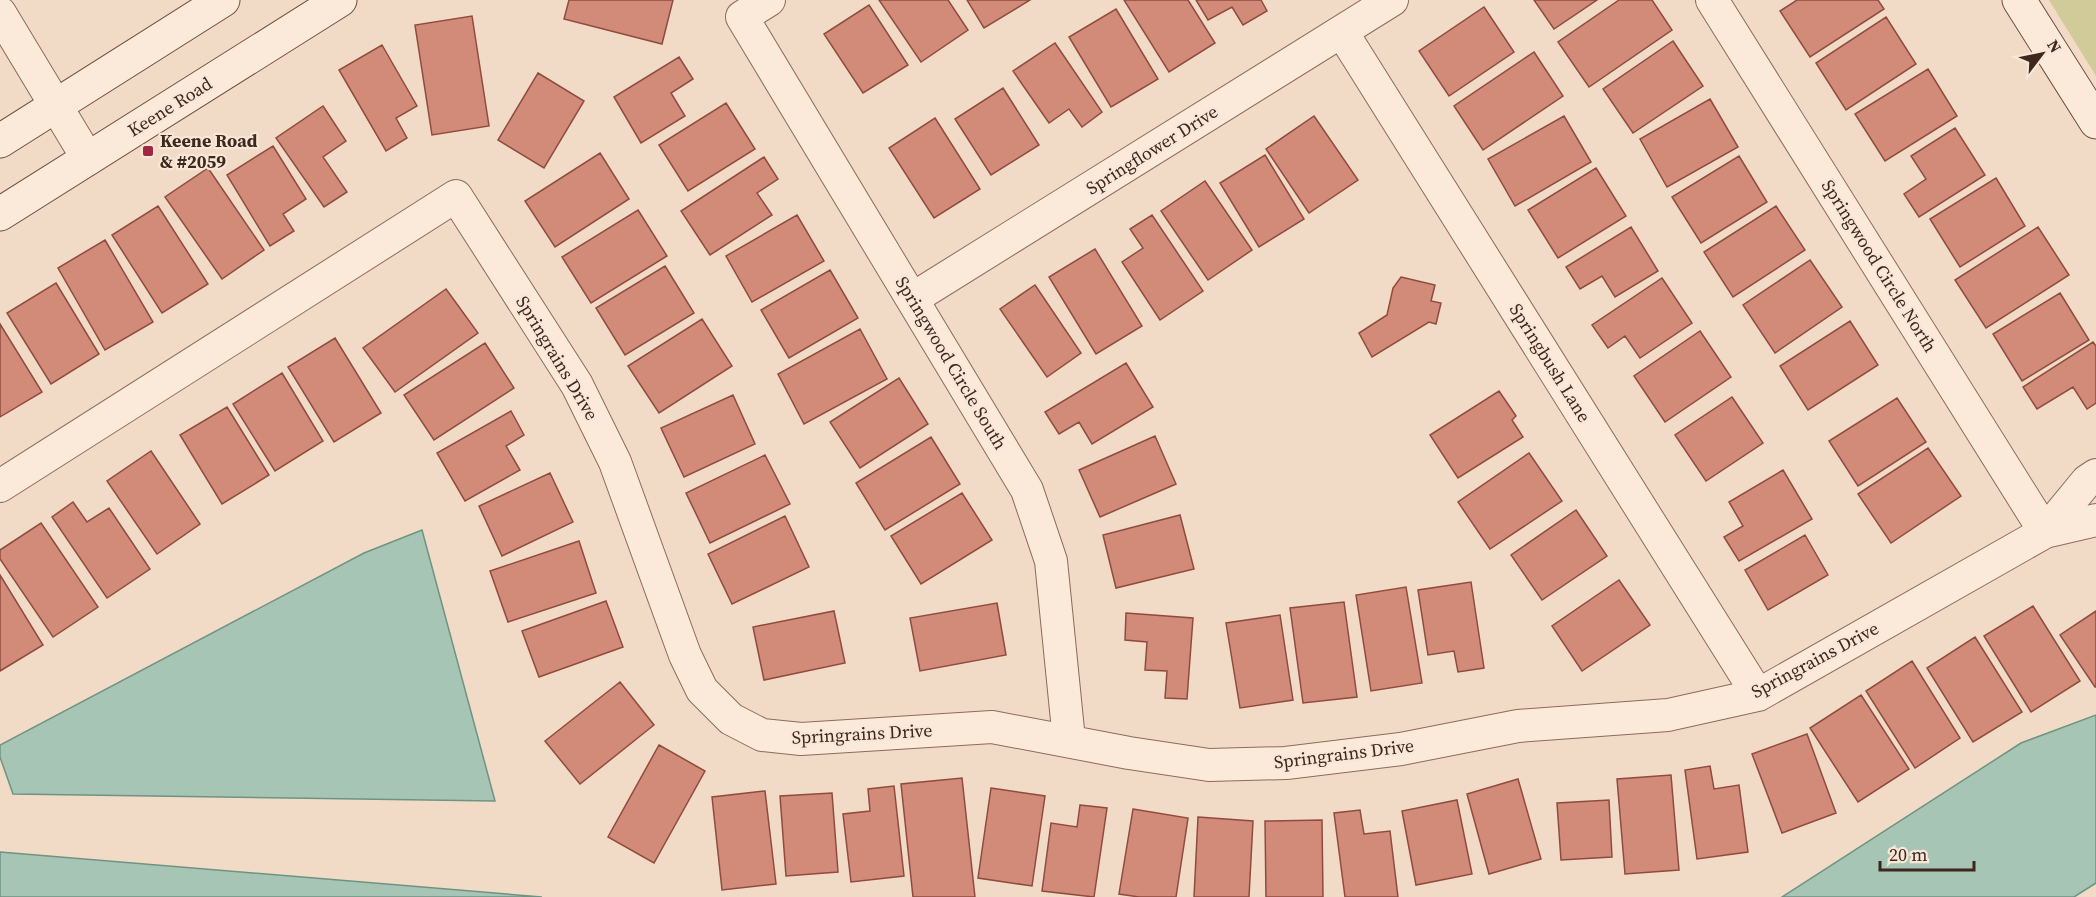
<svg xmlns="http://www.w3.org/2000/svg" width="2096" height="897" font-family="'Source Serif 4',serif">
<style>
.green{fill:#d0cb99}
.water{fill:#a7c5b5;stroke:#6d9482;stroke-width:1.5}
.building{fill:#d28a79;stroke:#8f4c3e;stroke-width:1.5}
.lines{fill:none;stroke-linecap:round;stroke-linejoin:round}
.street-casing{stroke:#8e6a5a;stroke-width:34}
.secondary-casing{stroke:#704b3d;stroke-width:35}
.street{stroke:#fbeada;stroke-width:32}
.secondary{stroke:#fbeada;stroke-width:33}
.poi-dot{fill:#a12642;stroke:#f8e7d6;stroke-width:2}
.labels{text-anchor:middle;stroke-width:4.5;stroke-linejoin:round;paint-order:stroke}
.street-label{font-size:18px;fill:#3d271f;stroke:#f8e7d6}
.poi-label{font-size:18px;font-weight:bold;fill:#3d271f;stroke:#f8e7d6;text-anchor:start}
</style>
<rect width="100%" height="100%" fill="#f1dbc6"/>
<path class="green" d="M2049,0H2096V76Z"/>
<path class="water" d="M422,530L495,801L13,794L0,757V745L364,553Z
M2096,715V883L2074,897H1782L2021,743Z
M0,852L542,897H0Z"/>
<path class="building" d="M569,0H673L662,44L564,19Z
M879,0H948L968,30L921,62Z
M967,0H1030L984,28Z
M1124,0H1188L1215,43L1169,72Z
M1196,0H1261L1267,11L1243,25L1232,7L1208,20Z
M1534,0H1597L1554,29Z
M1619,0H1652L1672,30L1589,87L1558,42Z
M1797,0H1878L1884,9L1810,57L1780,11Z
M869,5L908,65L863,93L824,34Z
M1484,7L1514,52L1449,96L1419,51Z
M1116,9L1158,79L1111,107L1069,37Z
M472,16L489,126L432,135L415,25Z
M1886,17L1916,64L1846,110L1816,63Z
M1673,41L1703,86L1633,133L1603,89Z
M1055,43L1102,112L1082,127L1069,109L1049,123L1013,71Z
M382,45L417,106L396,118L407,138L386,151L339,70Z
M1534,52L1563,96L1483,150L1454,106Z
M679,57L693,79L671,93L685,116L641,143L614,97Z
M1928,69L1957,116L1885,161L1855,114Z
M538,73L584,101L544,168L498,140Z
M1003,88L1039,145L991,175L955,119Z
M1710,99L1738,147L1667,187L1640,139Z
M726,103L755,149L688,191L659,145Z
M323,106L346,141L323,157L347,192L324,207L276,138Z
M1314,116L1358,180L1309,213L1266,149Z
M1564,116L1591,162L1515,206L1488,159Z
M935,118L980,189L934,218L889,148Z
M1955,128L1985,175L1919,217L1904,194L1926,179L1911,156Z
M273,146L306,199L283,214L294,231L270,246L227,175Z
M600,153L629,199L555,247L525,201Z
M1265,155L1304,219L1259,247L1220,183Z
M1739,156L1767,202L1701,243L1672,197Z
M764,157L778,179L757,193L772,215L710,255L681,211Z
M208,168L264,250L222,279L165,197Z
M1596,168L1626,216L1558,258L1528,210Z
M1996,178L2025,226L1960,267L1930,219Z
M1205,181L1252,250L1208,280L1161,211Z
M158,206L208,284L162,313L112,235Z
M1776,206L1805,250L1733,297L1704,252Z
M638,210L667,256L591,303L562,257Z
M797,215L824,261L752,302L726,256Z
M1152,215L1203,291L1160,320L1122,262L1143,248L1130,229Z
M1631,227L1658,271L1615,297L1602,276L1580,289L1566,267Z
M2038,227L2069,275L1986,328L1955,280Z
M105,240L153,322L105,350L58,268Z
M1095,249L1142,326L1096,354L1049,277Z
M1810,260L1842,307L1775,353L1743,305Z
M665,266L694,313L625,355L596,308Z
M830,270L858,318L789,358L761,310Z
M1401,277L1435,285L1431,301L1441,303L1436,324L1429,322L1372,357L1359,333L1387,315L1393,288Z
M1662,278L1692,323L1640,358L1625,336L1608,348L1592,325Z
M56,283L99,354L51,384L7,313Z
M1035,285L1081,353L1047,377L1000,309Z
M446,289L478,333L395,392L363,348Z
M2060,293L2089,340L2022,381L1993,334Z
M702,319L732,366L659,413L628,366Z
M1850,321L1878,365L1808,410L1780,366Z
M0,324L42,392L0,417Z
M860,329L887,379L804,424L778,374Z
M1700,331L1731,377L1665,422L1634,376Z
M335,338L381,413L334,442L288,367Z
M2093,342L2096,346V403L2087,409L2073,387L2037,409L2023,387Z
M485,343L514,388L434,440L404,395Z
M1126,363L1153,407L1092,444L1079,422L1059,434L1045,412Z
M282,373L323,441L275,471L233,404Z
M899,378L928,424L860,468L830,422Z
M1499,391L1516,416L1512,420L1523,437L1458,478L1430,435Z
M733,395L755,444L684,477L661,428Z
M1732,397L1763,443L1706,481L1675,435Z
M1897,398L1926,442L1858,486L1829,441Z
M227,407L269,475L222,504L180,435Z
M511,411L524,435L506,446L520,470L465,501L437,453Z
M1155,436L1176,484L1100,517L1079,470Z
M931,437L960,484L885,530L856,483Z
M1928,448L1961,496L1891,543L1858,494Z
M151,451L200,524L157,554L107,481Z
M1529,453L1562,501L1490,549L1458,502Z
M765,455L790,504L710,543L686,493Z
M1783,470L1812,519L1739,561L1724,537L1743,526L1729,502Z
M550,473L573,522L502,556L479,506Z
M962,493L992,540L921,584L891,536Z
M73,502L87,522L109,508L150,569L107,598L52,517Z
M1576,510L1607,556L1542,600L1511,555Z
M1180,515L1194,569L1116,588L1103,535Z
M785,516L809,567L732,604L708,554Z
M41,523L98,607L53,637L0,559V550Z
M1805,535L1828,575L1768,610L1745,570Z
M579,541L596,593L508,622L490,571Z
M0,575L43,645L0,671Z
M1619,580L1650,625L1582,671L1552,626Z
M1471,582L1484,668L1458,672L1454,651L1428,655L1418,590Z
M1406,587L1422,683L1371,691L1356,595Z
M606,601L623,647L539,677L522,631Z
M1344,602L1357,697L1303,703L1290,608Z
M997,603L1006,655L920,671L910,618Z
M2033,606L2080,681L2031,712L1984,636Z
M834,611L845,663L764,680L753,627Z
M2096,611V687H2095L2060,635Z
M1126,613L1193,618L1187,699L1165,698L1167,671L1145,670L1147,642L1125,640Z
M1280,615L1293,700L1240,708L1226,623Z
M1975,637L2022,712L1973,742L1927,668Z
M1912,661L1960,738L1915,768L1866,691Z
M620,682L654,725L580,784L545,741Z
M1861,695L1909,769L1858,802L1810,728Z
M1807,734L1836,813L1782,833L1752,754Z
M659,745L705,771L654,863L608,837Z
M1710,766L1714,789L1739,785L1748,852L1697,859L1685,770Z
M1671,775L1679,870L1625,874L1617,779Z
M962,778L975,897H913L901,784Z
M1518,779L1541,859L1489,874L1467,794Z
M894,786L904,876L851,882L843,814L870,811L868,789Z
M991,788L1045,796L1032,886L978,878Z
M765,791L776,884L722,890L712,797Z
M832,793L838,872L786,876L780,796Z
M1457,800L1472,874L1416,885L1402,811Z
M1609,800L1612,857L1561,860L1557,803Z
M1080,805L1107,808L1094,897L1042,891L1051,823L1077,827Z
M1133,809L1188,818L1176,897H1139L1119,894Z
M1360,810L1364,834L1390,831L1398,897H1345L1334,813Z
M1198,817L1253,821L1249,897H1194Z
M1322,820L1323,897H1266L1265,821Z"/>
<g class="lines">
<g class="street-casing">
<path id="street" d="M769,0L742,17L1027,490L1051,561L1069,740
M1712,0L2045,532
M0,13L88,159
M1342,32L1758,695
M912,299L1392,0
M0,486L456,196L577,385L615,462L685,655L702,690L731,719L762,735L801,739L992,727L1129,753L1209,765L1286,763L1401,749L1518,726L1668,715L1758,695L2045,532L2096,520
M2045,532L2087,481L2096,475"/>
</g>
<g class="secondary-casing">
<path id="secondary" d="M2019,0L2096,122
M0,141L223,0
M0,214L340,0"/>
</g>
<use href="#street" class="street"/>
<use href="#secondary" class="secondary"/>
</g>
<rect class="poi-dot" x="142" y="145" width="12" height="12" rx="3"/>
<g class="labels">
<g class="street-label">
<text transform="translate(170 107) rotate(-32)" y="6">Keene Road</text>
<text transform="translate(1152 150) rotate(-32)" y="6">Springflower Drive</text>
<text transform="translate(1879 266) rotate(58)" y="6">Springwood Circle North</text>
<text transform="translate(557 358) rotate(59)" y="6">Springrains Drive</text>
<text transform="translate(951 363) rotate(59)" y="6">Springwood Circle South</text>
<text transform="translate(1550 363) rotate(58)" y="6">Springbush Lane</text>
<text transform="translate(1815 660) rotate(-28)" y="6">Springrains Drive</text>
<text transform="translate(862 734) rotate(-3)" y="6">Springrains Drive</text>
<text transform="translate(1344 754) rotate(-7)" y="6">Springrains Drive</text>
</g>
<g class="poi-label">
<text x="160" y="147">Keene Road<tspan x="160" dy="21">&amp; #2059</tspan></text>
</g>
</g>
<g transform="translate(2042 54) rotate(58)" stroke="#f8e7d6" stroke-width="4.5" paint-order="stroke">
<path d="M0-4.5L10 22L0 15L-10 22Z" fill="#3d271f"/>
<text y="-9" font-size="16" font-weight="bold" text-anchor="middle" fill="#3d271f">N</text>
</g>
<path d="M1880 861v9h94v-9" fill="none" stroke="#3d271f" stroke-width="3"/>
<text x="1889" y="861" font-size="18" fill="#3d271f" stroke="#f8e7d6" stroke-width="4.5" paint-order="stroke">20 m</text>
</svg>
